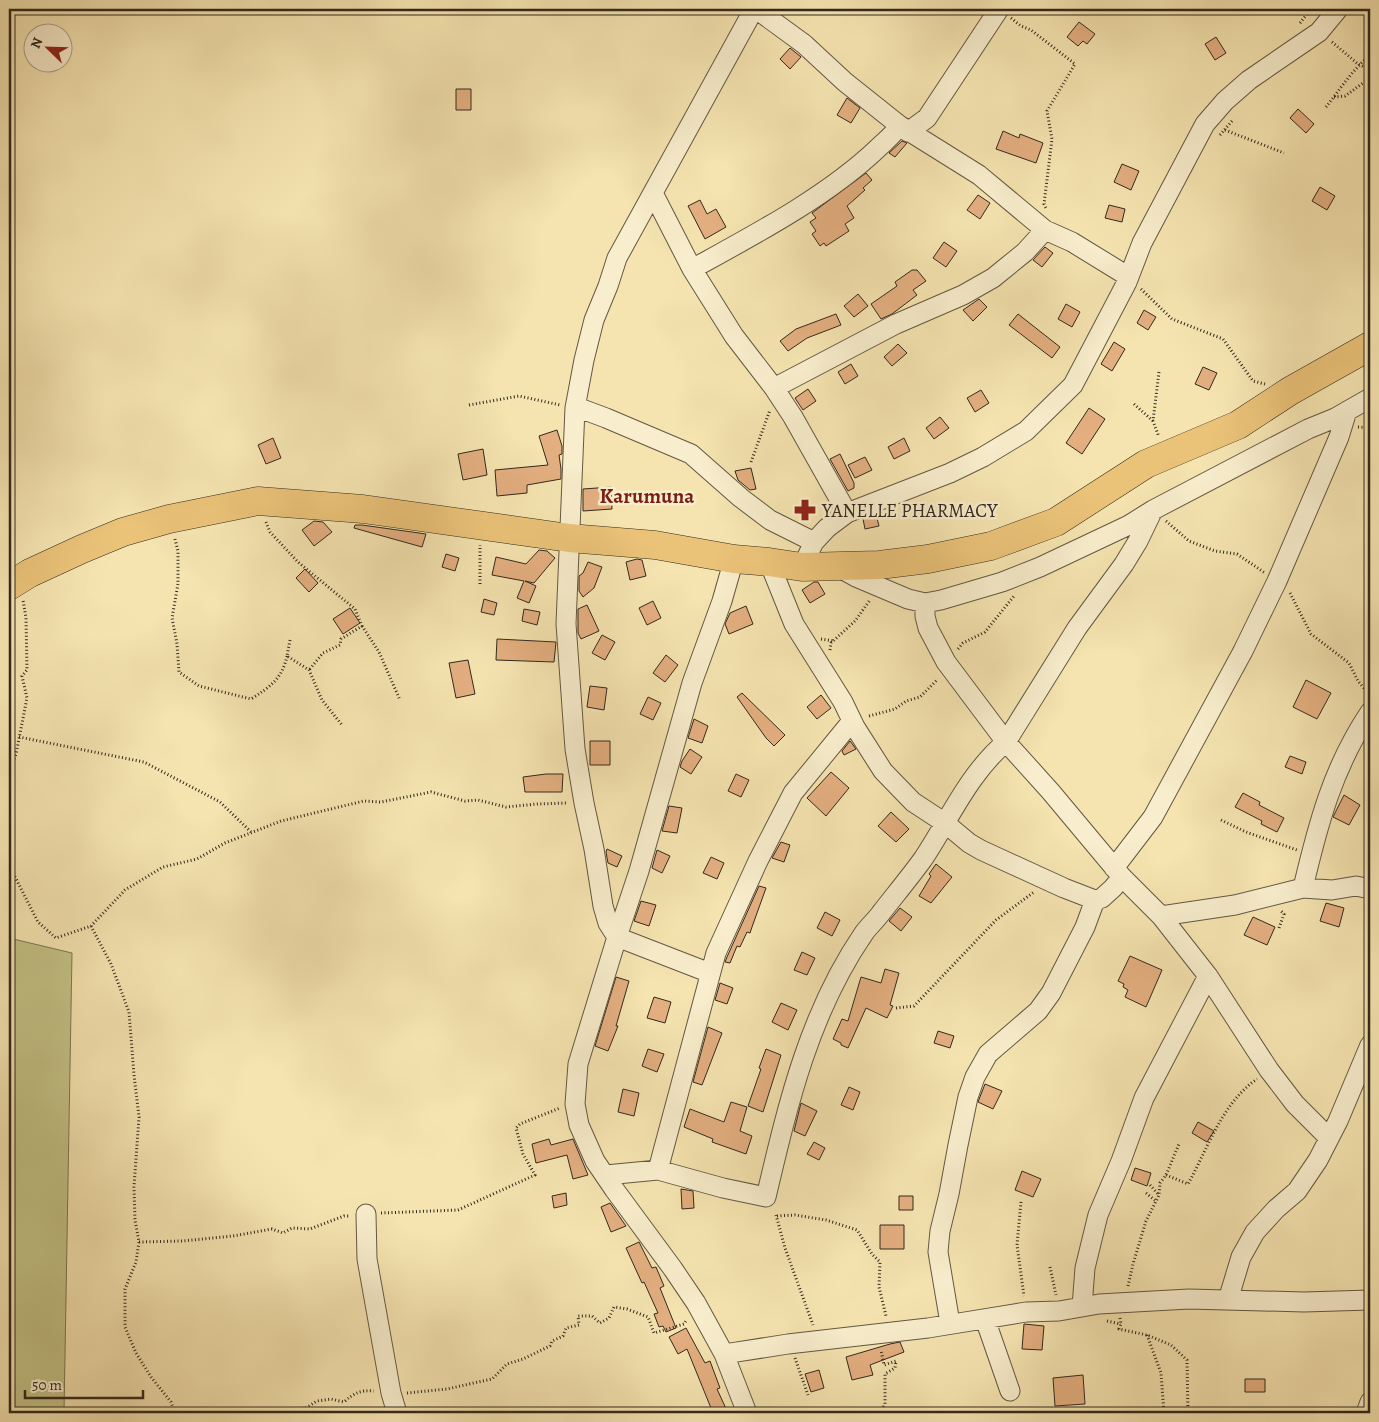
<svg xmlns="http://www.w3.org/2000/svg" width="1379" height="1422" font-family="Alegreya,serif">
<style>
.green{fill:#c3c286;stroke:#7a7652}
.building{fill:#e4af80;stroke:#32291e}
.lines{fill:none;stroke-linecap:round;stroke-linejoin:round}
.minor-casing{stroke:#635842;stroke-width:21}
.trunk-casing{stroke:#32291e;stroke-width:29}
.path{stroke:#32291e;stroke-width:3;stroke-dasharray:1 2.5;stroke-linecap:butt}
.minor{stroke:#f8edcc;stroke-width:19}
.trunk{stroke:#eac278;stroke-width:28}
.labels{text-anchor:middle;stroke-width:5;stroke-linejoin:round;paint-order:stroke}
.poi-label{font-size:19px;fill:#32291e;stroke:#f8edcc;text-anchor:start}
.quarter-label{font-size:21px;font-weight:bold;fill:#7a1f14;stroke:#f8edcc}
</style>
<rect width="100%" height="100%" fill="#f5e4b0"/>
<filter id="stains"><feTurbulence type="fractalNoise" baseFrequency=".004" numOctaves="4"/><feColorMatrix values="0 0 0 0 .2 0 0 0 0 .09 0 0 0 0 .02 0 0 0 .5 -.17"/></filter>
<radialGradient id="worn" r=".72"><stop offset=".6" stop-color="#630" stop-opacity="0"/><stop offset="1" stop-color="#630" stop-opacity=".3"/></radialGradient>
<path class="green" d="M9,938L72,953L64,1413H9Z"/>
<path class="building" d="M1079,22L1095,34L1087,44L1083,41L1078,46L1067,37Z
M1216,37L1226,53L1215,60L1205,44Z
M790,48L801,57L790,69L780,59Z
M456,89H471V110H456Z
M847,98L860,108L851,123L837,115Z
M1298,109L1314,124L1306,133L1290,118Z
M1003,131L1019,138L1020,134L1043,143L1036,163L996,149Z
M902,141L907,143L895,157L889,153Z
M1122,164L1139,171L1131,190L1114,182Z
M866,173L872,180L863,188L865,190L847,206L854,218L845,224L849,231L826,246L824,243L820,246L812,234L816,231L810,222L816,218L812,213Z
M1320,187L1335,196L1327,210L1312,201Z
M978,195L990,203L980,219L967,210Z
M700,200L707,214L716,209L726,227L705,239L688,206Z
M1109,205L1125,209L1122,222L1105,218Z
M944,242L957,251L946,267L933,258Z
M1045,247L1053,253L1042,267L1033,260Z
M912,270H917L926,281L913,290L917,295L892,314L881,319L871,304L897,286L895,282Z
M858,294L868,306L854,317L844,306Z
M979,299L987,307L973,321L963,310Z
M1066,304L1080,312L1072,327L1058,319Z
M1144,310L1156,317L1148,330L1137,323Z
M836,314L841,325L807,338L788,351L780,341L796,329Z
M1018,314L1060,347L1052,358L1009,325Z
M1114,342L1125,349L1112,371L1101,364Z
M898,344L907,353L892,366L884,357Z
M851,364L858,376L845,384L838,372Z
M1203,367L1217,373L1209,390L1195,384Z
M808,389L816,401L803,410L795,398Z
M981,390L989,403L975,412L967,398Z
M1089,408L1105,419L1082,454L1066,443Z
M940,417L949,428L934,439L926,428Z
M557,430L562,446V454L559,455L561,469V479L527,485V493L497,496L495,470L548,465L539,436Z
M273,438L281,458L266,464L258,445Z
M904,438L910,451L894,459L888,447Z
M483,449L487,475L463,480L458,454Z
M840,454L854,483V488L848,491L830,459Z
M865,457L872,470L855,478L848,465Z
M751,468L756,489L750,490L738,480L735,471Z
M611,487L612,509L583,511V489Z
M876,514L879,526L865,529L863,519Z
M314,521L323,522L332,532L314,546L302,530Z
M355,525H362L426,534L422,547L354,528Z
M539,550L547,551L555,558L534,583L525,581L536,586L529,603L517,598L524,581L492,575L496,557L526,564Z
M446,554L459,558L455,571L442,567Z
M637,559L642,560L646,576L630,580L626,562Z
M588,562L602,567L594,588L583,597L579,591V576L583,573Z
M305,569L318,583L309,592L296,578Z
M814,582H818L825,594L810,603L802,590Z
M484,599L497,603L494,615L481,612Z
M653,601L661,618L647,625L639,608Z
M587,605L599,631L581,639L578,633V609Z
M746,606L753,624L729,634L725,624L730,613Z
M350,608L360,623L343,634L333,619Z
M524,609L540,612L537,625L522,621Z
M602,635L615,642L605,660L592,653Z
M497,639L556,642L554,662L496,660Z
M666,655L678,665L665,682L653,673Z
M468,660L475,694L456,698L449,663Z
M1306,680L1331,693L1317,719L1293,707Z
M590,686L607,688L604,710L587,707Z
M742,693L785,735L774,746L766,738L737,697Z
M821,695L831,708L817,719L807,707Z
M648,697L661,703L653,720L640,714Z
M694,719L708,726L702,743L688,738Z
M590,741H610V765H590Z
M850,741L856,749L844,755L842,751Z
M690,749L702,757L691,774L680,767L682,761Z
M1290,756L1306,762L1302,774L1285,767Z
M831,772L849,788L826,816L807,798Z
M546,774H563L562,792H525L523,777Z
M736,774L749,780L741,797L728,791Z
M1243,793L1260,802L1259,805L1284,818L1277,832L1261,824L1262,821L1235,807Z
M1344,795L1360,805L1349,825L1333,817Z
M669,806L682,808L677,833L662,831Z
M891,812L909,829L896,842L878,826Z
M781,842L790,845L784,862L772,858Z
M607,849L622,856L617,867L608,863L606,852Z
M657,850L670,856L662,873L652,868Z
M711,857L724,863L717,879L703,873Z
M936,864L952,877L931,903L919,896L931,876L929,874Z
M759,886L766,888L752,927L750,933L747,932L740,947L737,946L730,963L725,962L727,957Z
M641,901L656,905L649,926L634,921Z
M1326,903L1344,908L1339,927L1320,921Z
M900,908L912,917L901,931L889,921Z
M825,912L840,920L832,936L817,928Z
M1253,917L1275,927L1267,945L1244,935Z
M802,952L815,958L807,975L794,970Z
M1130,956L1162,970L1146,1007L1125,997L1128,990L1123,987L1124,984L1118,981Z
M885,969L899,973L890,1005L893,1006L887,1018L866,1008L848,1048L841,1045V1043L833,1039L842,1019L848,1021L861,977L881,983Z
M616,977L629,981L616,1026H618L608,1051L595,1046Z
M720,983L733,988L727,1004L715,1000Z
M654,997L671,1002L665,1023L647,1018Z
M781,1003L797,1010L788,1030L772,1022Z
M708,1027L722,1033L702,1085L693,1082Z
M938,1031L954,1036L950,1048L934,1043Z
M648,1049L664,1054L657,1072L642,1066Z
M766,1049L781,1055L763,1112L748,1106L761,1069L759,1068Z
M985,1084L1002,1091L993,1109L978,1102Z
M849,1087L860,1092L853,1110L841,1105Z
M623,1089L639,1093L634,1116L618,1112Z
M731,1102L747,1107L740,1131L752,1136L746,1154L712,1142L713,1139L684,1127L690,1109L724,1122Z
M801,1103L817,1111L805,1136L794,1131Z
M1198,1122L1214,1131L1207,1142L1192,1133Z
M549,1139L551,1145L573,1139L588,1175L573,1179L567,1155L536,1163L532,1144Z
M814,1142L825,1148L819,1160L807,1154Z
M1135,1168L1151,1173L1147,1186L1131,1180Z
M1022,1171L1041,1179L1033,1197L1015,1190Z
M681,1189L693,1191L694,1208L682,1209Z
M566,1193L567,1205L554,1208L552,1196Z
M899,1196H913V1210H899Z
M610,1203L626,1226L611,1232L601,1207Z
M880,1225H904V1249H880Z
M639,1242L652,1268L656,1267L664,1286L660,1288L676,1328L666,1332L663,1326L659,1327L654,1314L658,1313L644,1282L642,1283L626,1248Z
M1024,1324L1044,1326L1042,1350L1022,1349Z
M686,1328L705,1363L710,1361L720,1388L717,1389L728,1413H713L687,1349L678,1354L669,1337Z
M900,1342L904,1352L870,1365L873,1375L852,1380L846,1357L890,1344Z
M819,1370L824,1388L811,1392L805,1374Z
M1083,1375L1085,1404L1055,1406L1053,1378Z
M1245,1379H1265V1392H1245Z"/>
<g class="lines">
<g class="minor-casing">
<path id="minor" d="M756,9L804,44L845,82L899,125C895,134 885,141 878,148C828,196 754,235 692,269L734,336L774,388L793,417L847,513
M899,125L979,175L1045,230L1072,242L1129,277
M908,132L927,118L999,9
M653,193L692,269
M774,388L896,324L963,295L993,278L1025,252L1045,230
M575,408L582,409L606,418L691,454L741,498L770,520L814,542
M734,559L722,601L692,683L639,871L617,937L578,1064L575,1104L579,1125L595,1161L614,1189L673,1269L696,1303L724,1354L747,1413
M769,562L794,624L843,702L855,727L883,771L913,802L945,823L969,843L981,850L1064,888L1095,900L1102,898L1113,888L1122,877
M802,567L814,542L827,528L847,513L950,473L983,457L1026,431L1073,385L1127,282L1142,243L1205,124L1225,101L1249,80L1319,32L1338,9
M838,567L856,577L908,599L925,603L941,600L1002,582L1040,567L1129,525L1153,510L1308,429L1335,418L1370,398
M925,603V616L928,628L946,662L1006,742L1051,792L1122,877L1161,916L1208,976L1269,1070L1295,1104L1329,1138
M1114,868L1153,817L1243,651L1277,581L1339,437L1347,411
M1303,888C1318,824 1333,767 1370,712
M1161,916L1235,905L1303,888L1332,890L1356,886L1370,889
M710,973L617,937L608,923L603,906L594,849L584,803L575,749L566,624L575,408L584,360L594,320L608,286L617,258L754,9
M658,1170L716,953L758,861L793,793L852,721
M606,1175L658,1170L723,1188L766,1197C788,1104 809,1013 864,933C869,926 876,920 881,913C895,895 910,877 923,859C949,820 969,773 1006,742L1077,628L1124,564L1138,541L1153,510
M366,1214L367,1259L391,1393L397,1413
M1228,1300L1241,1257L1255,1232L1276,1209L1297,1191L1318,1160L1338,1121L1370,1045
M1082,1307L1085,1268L1098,1215L1121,1161L1144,1098L1208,976
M985,1319L1010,1391
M950,1323L938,1252L940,1231L949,1194L958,1145L968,1097L975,1077L988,1054L1038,1011L1051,993L1085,927L1095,900
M724,1354L788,1344L928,1328L1026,1312L1059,1311L1099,1304L1189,1299L1304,1302L1370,1300
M1366,1413L1370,1402"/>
</g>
<g class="trunk-casing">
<path id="trunk" d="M9,586L30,573L82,549L123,532L169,519L258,501L363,509L569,538L655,545L734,559L769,562L802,567L879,565L928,559L991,546L1056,522L1146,464L1238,425L1290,391L1370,346"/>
</g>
<path class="path" d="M1011,18L1021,26L1031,30L1075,64L1047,111L1052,139L1044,204L1046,208
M1300,23L1311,9
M1332,42L1358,64L1370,70
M1334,97L1345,96L1370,78
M1326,107C1339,91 1354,67 1370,56
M1225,130L1284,153
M1220,135L1232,121
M1141,289L1172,319L1223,339L1253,381L1265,384
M1159,372L1153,421L1159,437
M1134,404L1153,421
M469,405L519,396L560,405
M1358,427L1370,428
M751,462L770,410
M1166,521L1189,541L1215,551L1237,554L1265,573
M266,522L270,532L298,562L355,609L362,626L341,639L340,645L323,653L309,670
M175,539L178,551V584L172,618L177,644L179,672L199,686L251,699C270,687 282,679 287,656
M480,584V545
M1290,593L1311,634L1349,663L1358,681L1367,692L1369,698
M362,626L379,652L400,700
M821,639L834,641
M290,640L287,656L309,670L322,700L342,725
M958,649L963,643L985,632L1014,596
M830,650L831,643L855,621L870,600
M869,716L895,709L906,701L920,697L938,679
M19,737L144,762L220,802L251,832
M9,772L16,754L27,698L22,676L27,670L26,618L23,600
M1221,820L1246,832L1297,850
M9,873L14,875L38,922L56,938L91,926L125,890L163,867L197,859L225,843L281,821L364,801L381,802L431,792L465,801L478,800L506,807L537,804L568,803
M91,926L111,964L129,1012L134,1075L139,1117L134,1187L135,1220L139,1242L136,1262L125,1289V1327L136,1353L151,1377L171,1402L175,1413
M1279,928L1284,914L1281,911
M896,1008L914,1006L996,920L1034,892
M1166,1175L1188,1184C1208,1148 1222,1103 1257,1079
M1150,1185L1158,1194
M1146,1193L1156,1201
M1021,1202L1017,1245L1024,1296
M381,1213L458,1210L535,1175L523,1154L516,1128L520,1124L560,1108
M776,1215L785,1248L813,1325
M777,1216L795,1215L826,1220L857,1230L872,1254L880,1262L879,1287L886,1316
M139,1242L182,1241L233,1236L272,1229L283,1233L292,1228L310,1229L344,1216H350
M1050,1267L1056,1295
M1128,1286L1133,1264L1146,1221L1159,1195L1160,1183L1166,1175L1179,1144
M1120,1318L1121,1324L1119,1329L1147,1335L1171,1345L1187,1360L1188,1413
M1107,1321L1121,1324
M1147,1335L1161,1373L1164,1413
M795,1358L808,1395
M407,1393L447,1389L492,1379L507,1364L523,1359L550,1346L552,1341L563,1336L566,1328L579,1325L578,1316H592L600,1323L609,1318L614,1307L627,1309L648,1317L654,1333L684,1324L687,1319
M275,1413L287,1409L306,1408L317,1401L331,1399L344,1402C354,1393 360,1390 374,1391
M880,1413L885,1404V1374L895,1368L896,1361L884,1365L881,1350"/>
<use href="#minor" class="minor"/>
<use href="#trunk" class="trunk"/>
</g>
<defs>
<g id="pharmacy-bare" transform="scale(1.725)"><path d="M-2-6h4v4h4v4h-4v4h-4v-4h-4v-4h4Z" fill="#8f2418" stroke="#f8edcc" stroke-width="2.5" paint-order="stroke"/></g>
</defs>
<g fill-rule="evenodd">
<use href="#pharmacy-bare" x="805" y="510"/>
</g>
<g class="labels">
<g class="poi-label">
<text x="822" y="517">YANELLE PHARMACY</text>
</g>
<g class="quarter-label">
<text x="647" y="503">Karumuna</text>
</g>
</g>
<rect width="1379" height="1422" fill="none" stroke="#f5e4b0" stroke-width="30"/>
<rect x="10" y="10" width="1359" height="1402" fill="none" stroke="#32291e" stroke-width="2.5"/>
<rect x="15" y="15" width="1349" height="1392" fill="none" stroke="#32291e"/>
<g transform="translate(48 48) rotate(293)"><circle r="24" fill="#f8edcc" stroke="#a99f86"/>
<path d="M0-4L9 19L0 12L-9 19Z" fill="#8f2418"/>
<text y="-8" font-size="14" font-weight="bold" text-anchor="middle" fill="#32291e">N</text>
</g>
<path d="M25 1390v8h118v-8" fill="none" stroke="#32291e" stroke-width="2.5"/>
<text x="32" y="1390" font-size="15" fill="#32291e" stroke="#f8edcc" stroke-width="4" paint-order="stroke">50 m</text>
<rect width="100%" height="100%" filter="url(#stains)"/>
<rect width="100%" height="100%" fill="url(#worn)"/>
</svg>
